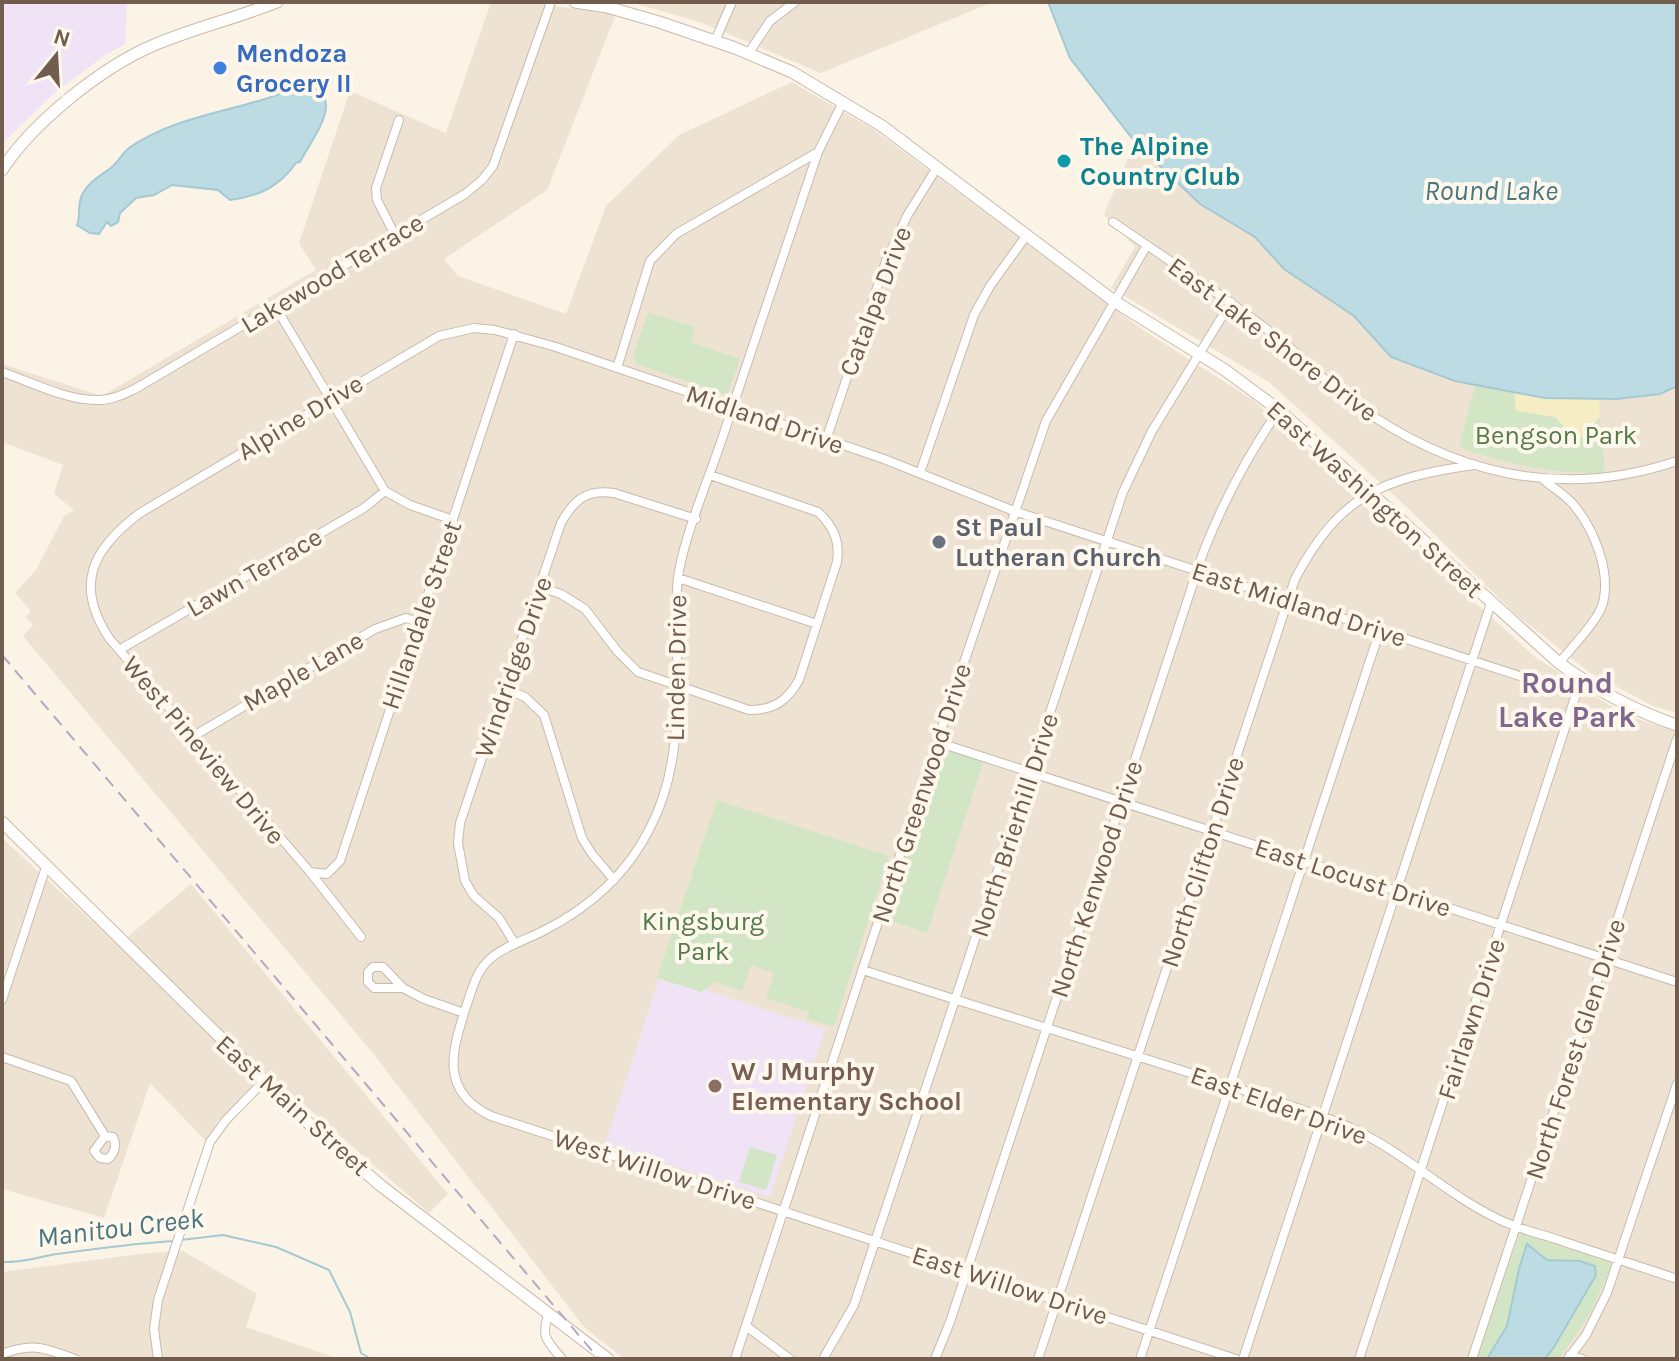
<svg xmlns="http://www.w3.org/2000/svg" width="1679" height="1361" font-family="Karla,sans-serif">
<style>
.residential{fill:#eee3d3}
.education{fill:#f0e3f6}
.green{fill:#d2e6c6}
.sand{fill:#f6edc4}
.water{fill:#bddbe2;stroke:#a4c9d2;stroke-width:2}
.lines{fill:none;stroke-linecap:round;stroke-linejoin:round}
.stream{stroke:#a4c9d2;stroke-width:2}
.street-casing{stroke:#c8baac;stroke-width:10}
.secondary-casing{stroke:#cbbaa9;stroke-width:13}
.street{stroke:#fff;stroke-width:8}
.secondary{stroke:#fff;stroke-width:11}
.rail{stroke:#b7a6c3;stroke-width:2;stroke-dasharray:12 8;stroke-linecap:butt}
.shop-dot{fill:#3f7fe0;stroke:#fdf7ec;stroke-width:3}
.culture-dot{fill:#0f9aa8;stroke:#fdf7ec;stroke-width:3}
.worship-dot{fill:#6b7280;stroke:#fdf7ec;stroke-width:3}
.education-dot{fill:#8d6e63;stroke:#fdf7ec;stroke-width:3}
.labels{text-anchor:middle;stroke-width:8;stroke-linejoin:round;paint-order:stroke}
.shop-label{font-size:26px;font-weight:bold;fill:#366cbe;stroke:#fdf7ec;text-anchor:start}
.culture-label{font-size:26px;font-weight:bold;fill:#0d838f;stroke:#fdf7ec;text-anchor:start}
.street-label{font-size:26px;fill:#715c4e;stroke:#fdf7ec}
.park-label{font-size:26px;fill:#567b4a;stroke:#fdf7ec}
.worship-label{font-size:26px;font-weight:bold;fill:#5b616d;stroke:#fdf7ec;text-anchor:start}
.education-label{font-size:26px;font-weight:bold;fill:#785e54;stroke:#fdf7ec;text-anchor:start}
.water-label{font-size:28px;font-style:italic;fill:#4a7682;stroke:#fdf7ec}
.quarter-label{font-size:30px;font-weight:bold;fill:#81668d;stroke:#fdf7ec}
</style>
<rect width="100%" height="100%" fill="#faf3e6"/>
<path class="residential" d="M491,2H524L616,14L547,190L444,259L458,276L566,314L606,206L679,135L792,82L873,129L1143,330L1253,400L1535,657L1623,714L1677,732V1359H624L584,1327L372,1052L23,636L33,625L26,617L31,611L15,593L36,570L64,516L74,510L54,494L63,465L2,442V364L102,396L316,270L299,243L350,91L446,133Z
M630,2H993L821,73L700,22Z
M1135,142L1200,204L1255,237L1284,269L1354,316L1391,357L1455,381L1475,385L1459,447L1604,473L1599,399L1660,394L1677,386V713L1653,706L1589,672L1514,613L1409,509L1269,382L1111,288L1135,247L1104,214Z
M2,838L118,945L191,884L448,1194L429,1213L269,1074L218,1121L205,1140L150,1083L104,1218L2,1189Z
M183,1251L257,1294L246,1327L339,1359H2V1272L148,1253Z"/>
<path class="education" d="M2,2H127L125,44L105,55L52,95L4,142Z
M660,975L825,1029L770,1197L605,1144Z"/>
<path class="green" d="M648,312L695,327L691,342L740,359L727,395L636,364L633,356Z
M1475,385L1545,398L1599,399L1605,473C1553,474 1508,465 1459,447Z
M950,749L984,760L927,933L885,919L938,755Z
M717,800L889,856L834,1027L807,1019L809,1012L766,998L774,973L751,965L742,991L715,982L701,992L657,978Z
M750,1147L777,1155L766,1190L739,1182Z
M1522,1234L1609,1262L1611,1267L1590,1314L1559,1359H1477L1519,1236Z"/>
<path class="sand" d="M1514,393L1545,398L1599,399L1600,417L1594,424L1595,437H1574L1555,417L1516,411Z"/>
<path class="water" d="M1048,2H1677V386L1660,394L1617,399L1545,398L1455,381L1391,357L1354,316L1284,269L1255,237L1200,204L1135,142L1070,58Z
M309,86C347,98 311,140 300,162L296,163C279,187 259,196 230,200L218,190L172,185L154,195L136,198L120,213L118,222L111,226L107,222L99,234L90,233L77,225C81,216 77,205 82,195C87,184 98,177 108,170C117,165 121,154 129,148C170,119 222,113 268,98C283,93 294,88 309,86Z
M1527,1244L1547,1260L1580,1261L1595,1266L1596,1275L1554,1347L1545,1359H1487L1507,1326L1519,1269Z"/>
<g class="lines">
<path class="stream" d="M181,1240L223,1235L276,1247L329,1270L350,1312L361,1353L371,1359
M2,1262C22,1263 37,1257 57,1254C96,1249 135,1243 175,1241"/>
<g class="street-casing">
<path id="street" d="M715,41L732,2
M748,54L770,21L795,2
M843,102L818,152C787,245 755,339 724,433C710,476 687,528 679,571C675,591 677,612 677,632C677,699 682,767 650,828C627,874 589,908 543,931C526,940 504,946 490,959C476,971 472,990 466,1007C452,1051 439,1091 491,1116L1236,1359
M1113,222C1168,260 1224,296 1277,337C1303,357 1324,382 1351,401C1449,473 1559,501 1677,461
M395,235L377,200L376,188L399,120
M275,306L385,491L410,505L453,520
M617,368L650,261L676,234L818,152
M2,372C31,382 67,401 99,400C112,400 124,394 135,389L465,194L482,180L493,166L551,2
M826,440L886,261L907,216L936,169
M920,473L974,315L990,286L1026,236
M1544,480C1553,488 1565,495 1573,504C1594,529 1611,571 1603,603C1598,621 1571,648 1559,663
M678,578L817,624
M540,587L561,594L585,609L618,652L638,672L749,710C774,710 787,701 799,680L837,562C840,541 834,527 818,512L710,475
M119,650L364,508L385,491
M506,689L525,697L544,715L582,838L592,854L614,880
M192,737L375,629L406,618L418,622
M937,742L1677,982
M310,872L327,874L340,861L514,334
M361,937L310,872L109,638C74,585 92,549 140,513L439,336L474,328L495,330L556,347L884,459L1014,511L1538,682
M515,944L499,918L474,896L465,881L458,843L460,823L561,523C574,500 586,489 614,493L696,519
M863,970C1019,1021 1177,1066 1332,1120C1394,1142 1440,1191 1498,1219C1518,1229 1541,1234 1562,1241C1600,1254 1639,1266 1677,1279
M403,988H374L368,982V972L373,967H383L403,988L424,999L464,1013
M2,1000L46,867
M2,1057L71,1081L105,1136
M105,1136L113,1137C117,1145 115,1153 108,1159L100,1158L94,1151Z
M549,1313C540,1337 547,1341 562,1359
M746,1326L790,1359
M2,1354C33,1342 45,1348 75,1359
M1570,1355L1582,1359
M158,1359L154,1329L158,1300L210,1142L226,1120L263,1082
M735,1359L937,742L1046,421L1147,245
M823,1359L854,1305L1123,492L1152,431L1231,302
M935,1359L950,1322L1203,553C1223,502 1247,456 1279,410
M1038,1359L1295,579C1340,494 1383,478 1474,465
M1140,1359L1380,630
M1243,1359L1491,603
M1359,1359L1581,679
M1472,1359L1677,739
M1568,1359L1586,1335L1607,1293L1677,1084"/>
</g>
<g class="secondary-casing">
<path id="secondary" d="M575,2L607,7L659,22L735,48L792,72L882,126L1114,301L1225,370L1279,410L1559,663C1595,689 1634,711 1677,725
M2,170C32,123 102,67 154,45C194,28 237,18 277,2
M2,822L297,1113L380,1185L608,1359"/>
</g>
<use href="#street" class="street"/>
<use href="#secondary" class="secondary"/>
<path class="rail" d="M2,655L599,1359"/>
</g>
<circle class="shop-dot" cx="220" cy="68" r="8"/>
<circle class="culture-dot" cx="1064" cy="161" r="8"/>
<circle class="worship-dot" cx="939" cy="542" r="8"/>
<circle class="education-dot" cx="715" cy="1086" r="8"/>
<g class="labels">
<g class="shop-label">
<text x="236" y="62">Mendoza<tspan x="236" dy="30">Grocery II</tspan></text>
</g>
<g class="culture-label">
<text x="1080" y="155">The Alpine<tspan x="1080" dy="30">Country Club</tspan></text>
</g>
<g class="street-label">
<text transform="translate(332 273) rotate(-31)" y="9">Lakewood Terrace</text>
<text transform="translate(875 301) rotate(-69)" y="9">Catalpa Drive</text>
<text transform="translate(1273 339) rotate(37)" y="9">East Lake Shore Drive</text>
<text transform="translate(300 417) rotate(-31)" y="9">Alpine Drive</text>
<text transform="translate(765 419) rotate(19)" y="9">Midland Drive</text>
<text transform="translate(1375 499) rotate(42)" y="9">East Washington Street</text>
<text transform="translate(254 572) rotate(-30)" y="9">Lawn Terrace</text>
<text transform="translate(1299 604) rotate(18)" y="9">East Midland Drive</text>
<text transform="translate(421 615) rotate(-71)" y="9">Hillandale Street</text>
<text transform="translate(513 667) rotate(-71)" y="9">Windridge Drive</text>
<text transform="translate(676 668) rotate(-89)" y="9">Linden Drive</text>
<text transform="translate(303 671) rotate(-30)" y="9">Maple Lane</text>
<text transform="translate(204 750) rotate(50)" y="9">West Pineview Drive</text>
<text transform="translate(921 793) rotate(-72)" y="9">North Greenwood Drive</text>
<text transform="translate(1014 825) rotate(-72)" y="9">North Brierhill Drive</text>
<text transform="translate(1202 862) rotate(-72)" y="9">North Clifton Drive</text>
<text transform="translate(1353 877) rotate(18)" y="9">East Locust Drive</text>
<text transform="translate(1096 879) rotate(-72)" y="9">North Kenwood Drive</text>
<text transform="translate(1471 1019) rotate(-72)" y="9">Fairlawn Drive</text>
<text transform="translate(1575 1049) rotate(-72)" y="9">North Forest Glen Drive</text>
<text transform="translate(293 1105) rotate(42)" y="9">East Main Street</text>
<text transform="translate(1279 1105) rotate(20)" y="9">East Elder Drive</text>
<text transform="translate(655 1169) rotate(18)" y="9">West Willow Drive</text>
<text transform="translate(1010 1285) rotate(18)" y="9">East Willow Drive</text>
</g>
<g class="park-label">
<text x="1556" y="444">Bengson Park</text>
<text x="703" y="930">Kingsburg<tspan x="703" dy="30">Park</tspan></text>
</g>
<g class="worship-label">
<text x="955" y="536">St Paul<tspan x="955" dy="30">Lutheran Church</tspan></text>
</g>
<g class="education-label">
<text x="731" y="1080">W J Murphy<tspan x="731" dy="30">Elementary School</tspan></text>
</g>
<g class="water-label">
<text x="1491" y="200">Round Lake</text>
<text transform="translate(120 1227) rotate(-7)" y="10">Manitou Creek</text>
</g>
<g class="quarter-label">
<text x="1567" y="693">Round<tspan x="1567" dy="34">Lake Park</tspan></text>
</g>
</g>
<rect width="1679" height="1361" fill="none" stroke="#715c4e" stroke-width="8"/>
<g transform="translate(56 56) rotate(18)" stroke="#fdf7ec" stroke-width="6" paint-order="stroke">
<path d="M0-6L14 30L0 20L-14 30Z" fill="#715c4e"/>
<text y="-12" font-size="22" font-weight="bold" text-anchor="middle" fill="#715c4e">N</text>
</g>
</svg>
